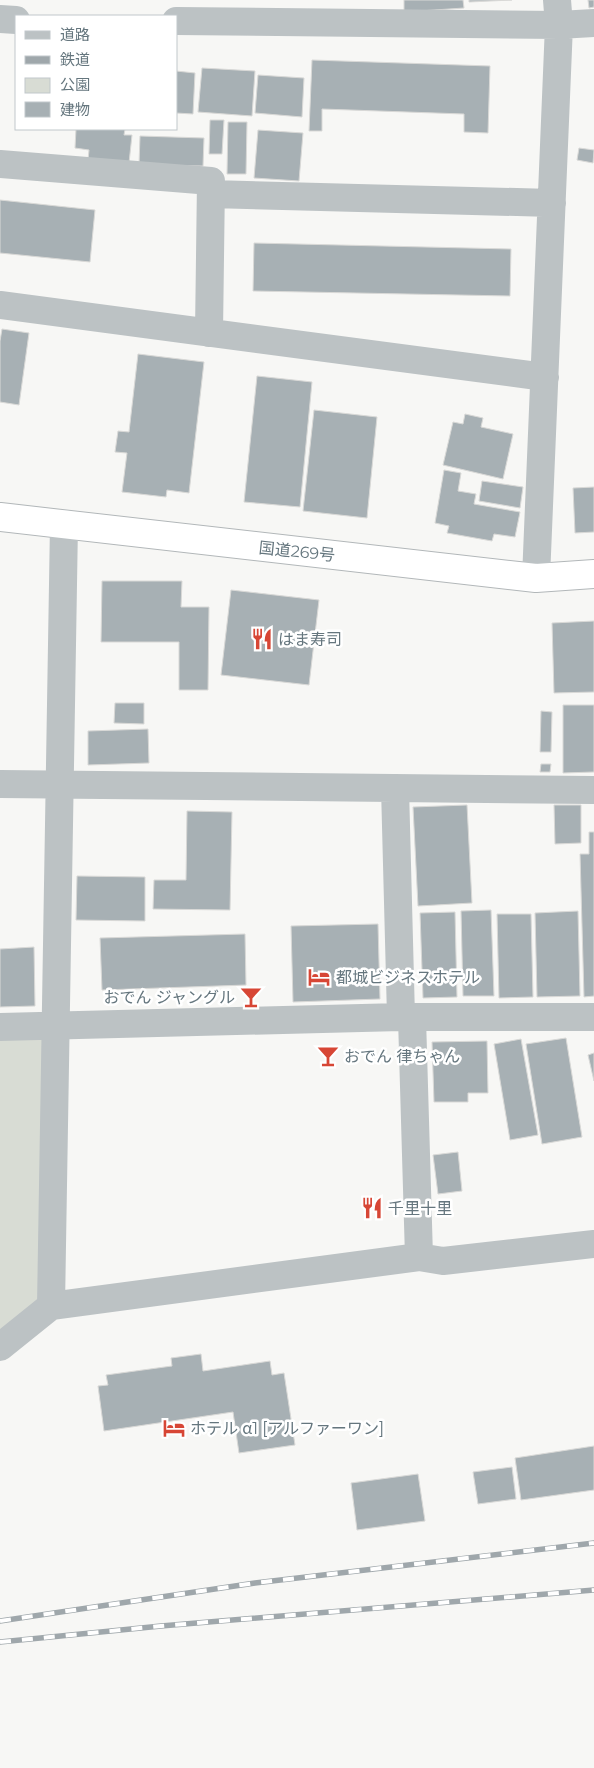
<svg xmlns="http://www.w3.org/2000/svg" width="594" height="1768" font-family="Montserrat,'Noto Sans JP',sans-serif">
<style>
.green{fill:#d8dcd4}
.building{fill:#a7b0b4;stroke:#d9d9d7}
.lines{fill:none;stroke-linecap:round;stroke-linejoin:round}
.highway-casing{stroke:#b2b7b9;stroke-width:30}
.minor{stroke:#bcc2c4;stroke-width:28}
.highway{stroke:#fff;stroke-width:28}
.rail-casing{stroke:#9fa7ab;stroke-width:5.5}
.rail{stroke:#fff;stroke-width:4;stroke-dasharray:11;stroke-linecap:butt}
.labels{text-anchor:middle;stroke-width:5;stroke-linejoin:round;paint-order:stroke}
.street-label{font-size:16px;fill:#65767e;stroke:#fff}
.poi-label{font-size:16px;fill:#65767e;stroke:#fff;text-anchor:start}
</style>
<rect width="100%" height="100%" fill="#f7f7f5"/>
<path class="green" d="M56,1026L51,1306L0,1347V1027Z"/>
<path class="building" d="M404,0H463L464,8L404,12Z
M469,0H512L469,2Z
M588,0H594V7L589,8Z
M312,60L490,66L488,133L464,132V114L322,109V131H309Z
M202,68L255,71L252,116L198,112Z
M176,71L195,73L193,114L176,113Z
M258,75L304,78L302,117L255,113Z
M210,120H224L222,154H209Z
M228,122H247L246,174H227Z
M76,129H125L124,135H132L129,163L88,160L89,150L75,148Z
M258,130L303,133L299,181L254,178Z
M140,136L204,138L203,166L139,165Z
M579,148L594,150L593,163L577,160Z
M0,200L95,210L90,262L0,253Z
M254,243L511,249L510,296L253,291Z
M2,329L29,333L19,405L0,402V341Z
M138,354L204,362L189,493L167,490L166,497L122,492L127,453L115,452L118,431L129,432Z
M257,376L312,382L300,507L244,502Z
M314,410L377,417L367,518L303,511Z
M465,414L483,418L481,427L513,434L503,479L443,465L453,422L463,424Z
M444,470L461,473L458,491L476,494L474,504L520,512L515,537L494,534L492,541L447,533L449,526L435,523Z
M482,481L523,487L520,508L479,501Z
M594,487V532L575,533L573,488Z
M102,581H182L181,607H209L208,690H179V642H101Z
M231,590L319,600L309,685L221,675Z
M594,621V692L554,693L552,623Z
M115,703H144V724L114,723Z
M563,705H594V772L563,773Z
M541,711L552,712L551,752H540Z
M148,729L149,763L88,765V731Z
M541,764H551L550,772H540Z
M467,805L472,903L418,906L413,807Z
M554,805H581V843L555,844Z
M187,811L232,812L230,910L153,909L154,880H186Z
M589,832H594V996L584,997L580,854H589Z
M77,876L145,877V921L76,920Z
M491,910L494,996H463L461,911Z
M578,911L580,996L537,997L535,913Z
M455,912L457,997L423,998L420,913Z
M497,914H531L533,997L499,998Z
M378,924L380,999L293,1002L291,926Z
M245,934L246,985L102,990L100,938Z
M34,947L35,1006L0,1007V949Z
M566,1038L582,1137L542,1144L526,1044Z
M521,1039L538,1135L510,1140L494,1044Z
M487,1041L488,1093H468V1102H434L432,1042Z
M594,1053V1081L588,1055Z
M458,1152L462,1191L438,1194L433,1155Z
M201,1354L203,1371L270,1361L272,1375L284,1373L295,1445L239,1453L233,1412L104,1431L98,1386L108,1385L106,1375L172,1366L171,1358Z
M594,1446V1490L521,1500L515,1458Z
M512,1467L516,1499L478,1504L473,1472Z
M418,1474L425,1521L357,1530L351,1483Z"/>
<g class="lines">
<g class="highway-casing">
<path id="highway" d="M0,517L536,578L594,574"/>
</g>
<path class="minor" d="M0,19L16,20
M176,21L559,25L594,23
M0,164L211,181L209,333
M211,194L552,203
M0,305L545,377
M536,578L559,25L557,0
M0,784L594,790
M395,788L401,1017
M412,1018L419,1257
M0,1027L401,1017H594
M51,1306L64,524
M0,1347L51,1306L419,1257L443,1261L594,1244"/>
<use href="#highway" class="highway"/>
<g class="rail-casing">
<path id="rail" d="M0,1621L255,1583L594,1543
M0,1642L161,1626L594,1590"/>
</g>
<use href="#rail" class="rail"/>
</g>
<defs>
<g id="restaurant-bare" transform="scale(1.725)"><path d="M-5-6h1v4h1v-4h1v4h1v-4h1v5L-1.5 .5V6h-2V.5L-5-1ZM5-6V6H3V1.5H1.5Q1.5-4 5-6Z" fill="#d74635" stroke="#fff" stroke-width="2.5" paint-order="stroke"/></g>
<g id="hotel-bare" transform="scale(1.725)"><path d="M-6-4.5h1.5V1H6V5H4.5V3h-9V5H-6ZM-4 0a1.8 1.8 0 1 1 3.6 0ZM.5 0V-2.5h3Q6-2.5 6 0Z" fill="#d74635" stroke="#fff" stroke-width="2.5" paint-order="stroke"/></g>
<g id="bar-bare" transform="scale(1.725)"><path d="M-6-5H6L.8 .8V4.5H3.5V6h-7V4.5H-.8V.8Z" fill="#d74635" stroke="#fff" stroke-width="2.5" paint-order="stroke"/></g>
</defs>
<g fill-rule="evenodd">
<use href="#restaurant-bare" x="262" y="639"/>
<use href="#hotel-bare" x="319" y="977"/>
<use href="#bar-bare" x="251" y="997"/>
<use href="#bar-bare" x="328" y="1056"/>
<use href="#restaurant-bare" x="372" y="1208"/>
<use href="#hotel-bare" x="174" y="1428"/>
</g>
<g class="labels">
<g class="street-label">
<text transform="translate(297 551) rotate(6)" y="6">国道269号</text>
</g>
<g class="poi-label">
<text x="278" y="645">はま寿司</text>
<text x="336" y="983">都城ビジネスホテル</text>
<text x="235" y="1003" text-anchor="end">おでん ジャングル</text>
<text x="344" y="1062">おでん 律ちゃん</text>
<text x="388" y="1214">千里十里</text>
<text x="190" y="1434">ホテル α1 [アルファーワン]</text>
</g>
</g>
<rect x="15" y="15" width="162" height="115" fill="#ffffff" stroke="#c1c8cb"/>
<rect x="25" y="31" width="25" height="8" fill="#bcc2c4" stroke="#c1c8cb"/>
<text x="60" y="40" font-size="15" fill="#65767e">道路</text>
<rect x="25" y="56" width="25" height="8" fill="#9fa7ab" stroke="#c1c8cb"/>
<text x="60" y="65" font-size="15" fill="#65767e">鉄道</text>
<rect x="25" y="78" width="25" height="15" fill="#d8dcd4" stroke="#c1c8cb"/>
<text x="60" y="90" font-size="15" fill="#65767e">公園</text>
<rect x="25" y="102" width="25" height="15" fill="#a7b0b4" stroke="#c1c8cb"/>
<text x="60" y="115" font-size="15" fill="#65767e">建物</text>
</svg>
